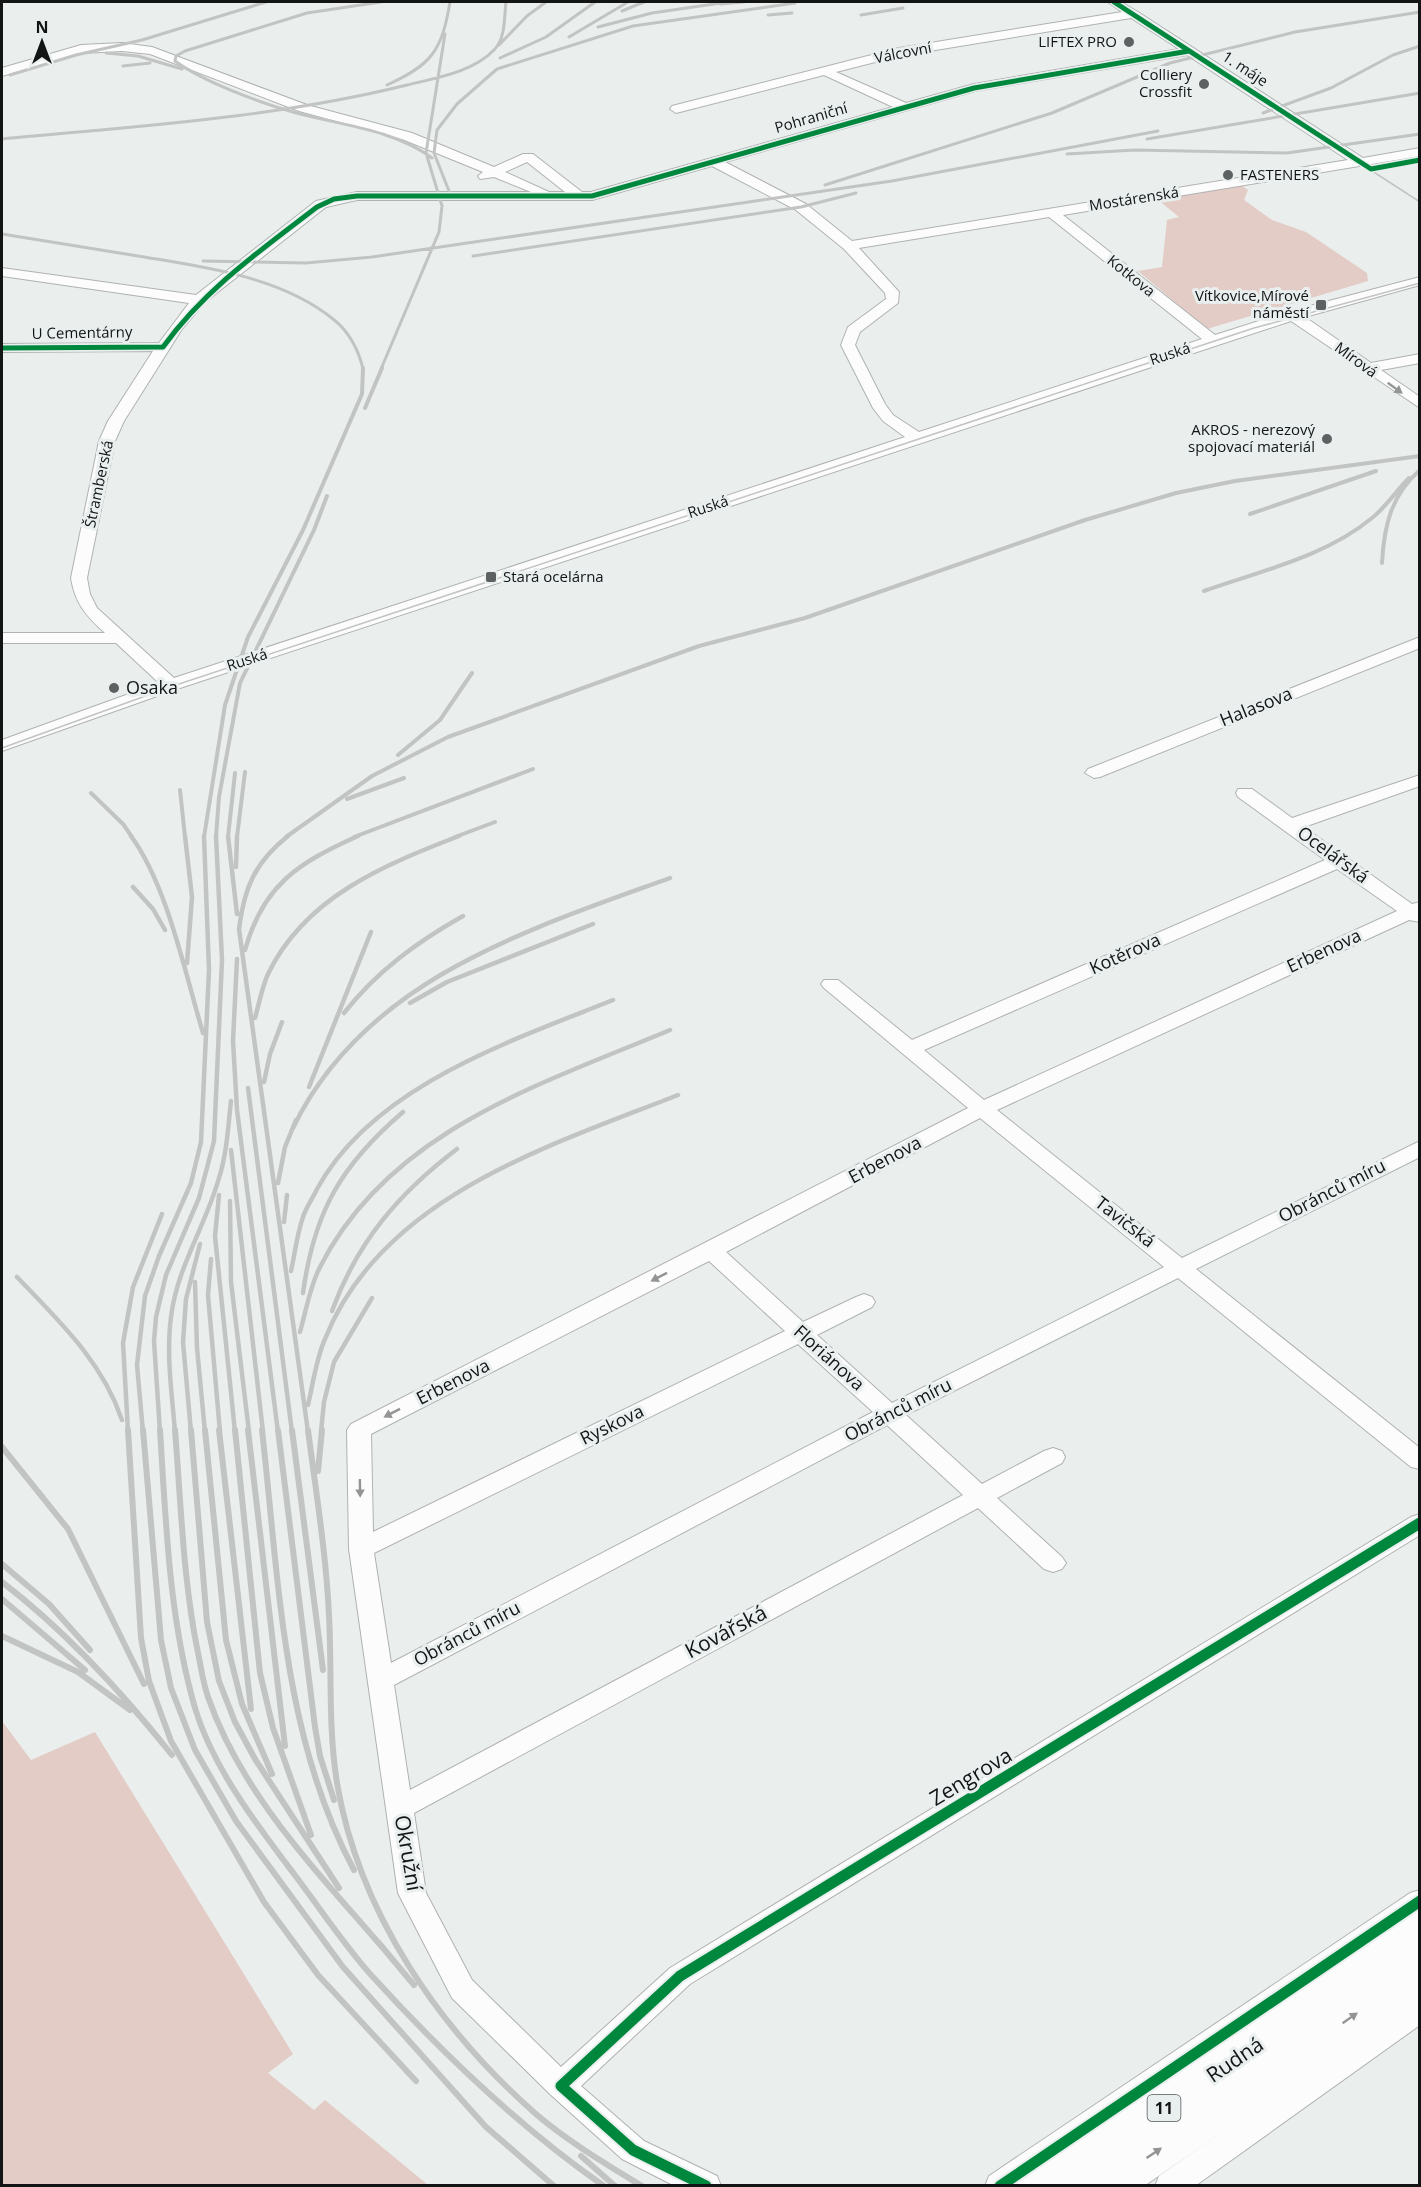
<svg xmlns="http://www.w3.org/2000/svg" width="1421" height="2187" font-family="'Open Sans',sans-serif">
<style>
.green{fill:#e3ccc6}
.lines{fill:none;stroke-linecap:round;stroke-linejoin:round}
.street-casing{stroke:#b0b2b2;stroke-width:2}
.highway-casing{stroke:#b0b2b2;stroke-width:2}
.street{fill:#fcfcfc;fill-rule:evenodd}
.highway{fill:#fcfcfc;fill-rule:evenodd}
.tram{stroke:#c2c4c3;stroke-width:1.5}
.rail-far3{stroke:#c2c4c3;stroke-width:3}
.rail-far2{stroke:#c2c4c3;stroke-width:4}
.rail-far1{stroke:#c2c4c3;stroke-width:4.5}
.rail{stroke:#c2c4c3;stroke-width:6}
.cycleway-far1-casing{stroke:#e9efee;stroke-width:8}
.cycleway-casing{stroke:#e9efee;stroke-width:15}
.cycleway-far1{stroke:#00873e;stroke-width:5}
.cycleway{stroke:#00873e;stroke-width:11}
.oneway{fill:#939494}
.poi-dot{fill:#5e6161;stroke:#e9efee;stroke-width:2}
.labels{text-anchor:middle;stroke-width:6;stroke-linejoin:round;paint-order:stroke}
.far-poi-label{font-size:15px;fill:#131515;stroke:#e9efee;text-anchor:end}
.far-street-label{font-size:15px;fill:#131515;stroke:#e9efee}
.shield{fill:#e9efee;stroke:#535656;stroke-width:1.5}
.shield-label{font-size:16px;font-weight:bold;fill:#131515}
.poi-label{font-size:18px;fill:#131515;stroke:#e9efee;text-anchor:start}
.street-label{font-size:18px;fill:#131515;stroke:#e9efee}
.near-street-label{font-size:21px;fill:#131515;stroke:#e9efee}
</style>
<rect width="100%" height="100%" fill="#eaeeed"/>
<path class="green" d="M1241,185L1248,190L1244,200L1272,220L1306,232L1367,273L1368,281L1207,329L1138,271L1162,267L1167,220L1179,217L1157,199Z
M2,1721L31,1760L95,1732L293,2054L268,2073L314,2110L325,2100L428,2185H2Z"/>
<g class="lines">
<g class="street-casing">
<path id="street" d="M1108,2H1121L1138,12L1363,158L1420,148V156L1063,215L1215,335L1287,312L1420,277V285L1305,317L1371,363L1420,354V363L1381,370L1420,397V408L1291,321L177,689L2,751V740L159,683L116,643H2V633H105C86,616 75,603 71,578L99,441L108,421L153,351L2,352V344L159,343L189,303L2,276V268L196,295L316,201L357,192H531L494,177L480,179L478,176L483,172L402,139L299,111L150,54L122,51L82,53L2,76V68L81,45L122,43L152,47L307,105L412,133L494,167L523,154H533L582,192H591L893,107L824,75L676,113L670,109L672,106L899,48L1122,12ZM1131,18L1179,49L974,84L906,103L836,72L899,56ZM1187,55L1348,160L852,241L806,204L725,162L975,91ZM527,162L565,192H549L505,172ZM712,166L796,210L844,249L885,293L886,299L848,327L841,345L873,408L883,421L905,437L174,678L97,608L90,594L87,578L115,441L124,421L182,329L204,303L326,207L357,200H592ZM1049,217L1202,339L919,432L893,415L885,404L855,345L860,332L898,303L899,292L859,248Z
M1420,637V648L1100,777L1094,778L1085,773L1088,769Z
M1420,775V786L1304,827L1412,904L1420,902V922L1409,920L997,1110L1182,1258L1420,1141V1157L1196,1269L1420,1448V1469L1411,1467L1178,1278L906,1415L982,1484L1044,1451L1053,1448L1062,1451L1065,1457L1062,1463L997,1498L1062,1557L1066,1563L1062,1569L1053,1572L1044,1569L978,1508L414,1813L426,1893L472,1980L561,2067L670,1968L1411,1517L1420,1514V1535L690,1984L581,2086L644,2141L717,2176L721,2186H675L622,2159L551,2095L452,1998L398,1893L349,1549L347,1430L351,1424L968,1108L824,988L821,984L824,980H838L912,1040L1325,860L1238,797L1236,793L1238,789H1252L1292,818ZM1337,869L1397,911L984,1100L924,1050ZM980,1118L1164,1267L892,1403L817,1335L872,1307L875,1302L872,1297L864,1294L856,1297L803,1322L726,1252ZM709,1261L785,1331L373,1532L371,1434ZM798,1344L873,1412L391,1663L374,1553ZM887,1425L963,1495L410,1790L394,1685Z
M1420,1890V1916L1025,2186H985L989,2176L1410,1893Z
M1420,1997V2025L1195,2186H1155L1159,2176L1410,2000Z"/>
</g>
<g class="highway-casing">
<path id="highway" d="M1420,1914V1996L1144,2186H1024L1031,2171L1404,1919Z"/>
</g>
<use href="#street" class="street"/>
<use href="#highway" class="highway"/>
<path class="tram" d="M1111,2L1420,202
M2,748L173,686L1254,328L1420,283"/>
<path class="rail-far3" d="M381,2L307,13L185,51L176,56L175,61C204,82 258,102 293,112C339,125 393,129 432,158
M720,4L744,2
M622,11L644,2
M768,15L792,13
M861,15L903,8
M598,27L652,13L728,2
M569,37L628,2
M499,45L527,16L546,2
M106,53L138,56L182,69
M500,58L546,37L595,2
M123,66L150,63
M10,75L76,55L142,40L266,2
M387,85C432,65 442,50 450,2
M1263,113L1331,88L1393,55L1420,46
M2,139C138,126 274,118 407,85C436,78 473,72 494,50C506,38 504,17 506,2
M1147,139L1420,93
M1067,154L1135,150L1287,153L1420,134
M825,185L1052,113L1170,63L1295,32L1420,12
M449,191L434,153L437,130L457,104L497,69L633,26L795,3
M2,234C47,241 93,249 138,256C203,267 280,276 333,319C349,331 359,351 363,369
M473,256L801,207L856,193
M203,261L306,263L372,257L892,181L1158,131
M381,369L439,232L442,206L426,153L445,34"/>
<path class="rail-far2" d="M365,408L382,368
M1250,514L1376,471
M1382,563C1384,526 1391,495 1420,470
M1204,591C1260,571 1325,557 1372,518C1386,507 1396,491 1409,478
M398,755L440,720L472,673
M180,790L185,837
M91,793L123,824L132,837
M347,799L404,778
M204,837L225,705L248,637L303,530L362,394L363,368
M216,837L219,797L240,683L314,530L327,496
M228,837L235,773
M237,837L245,772
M286,837L372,776L448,737L699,646L805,618L1085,520L1176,493L1235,481L1420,456
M354,837L533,769
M455,837L495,822"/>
<path class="rail-far1" d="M131,836C167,885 185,973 203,1033
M185,836L192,897L187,963
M228,836L237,914
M288,836C255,862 244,888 239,929L308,1432
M236,867L237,836
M133,887L153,909L165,930
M245,950C263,885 298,863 358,836
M237,959L233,1041L237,1110L278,1432
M410,1003L447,982L593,924
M344,1013C377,971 417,942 463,916
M255,1018C259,1004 262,987 268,974C305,897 384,865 459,836
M264,1082L270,1054L282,1022
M309,1087L371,932
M248,1088L292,1432
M293,1128C364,980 527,930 670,878
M231,1150L263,1432
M278,1183L285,1147L296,1120
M219,1195L215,1236L235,1432
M230,1201L231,1282L249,1432
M284,1222L287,1195
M211,1259L208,1295L220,1432
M291,1271C295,1253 297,1234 303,1217C306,1207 313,1198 317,1189C373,1086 511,1041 613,1000
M17,1277C59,1321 102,1361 122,1420
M195,1282L197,1348L205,1432
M303,1293C314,1212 341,1165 403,1112
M332,1311C357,1242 399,1193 457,1149
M300,1332C306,1311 310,1286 320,1267C389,1131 539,1085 670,1030
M308,1405C313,1384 316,1359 325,1339C381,1197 549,1146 678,1095
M128,1432L123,1343L133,1287L162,1214
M143,1432L137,1365L145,1296L159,1256L191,1183L201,1142L209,970L204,836
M160,1432L154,1341L156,1317L166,1275L199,1198L214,1141L222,960L216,836
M175,1432C172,1394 166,1355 171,1317C177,1267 206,1225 219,1178C227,1153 228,1127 231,1101
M191,1432L183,1342L186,1299L200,1244
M321,1432L324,1402L334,1362L372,1298"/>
<path class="rail" d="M128,1430L141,1638L149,1681L171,1741L264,1902L318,1975L416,2081
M143,1430L161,1640L171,1688L195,1750L236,1821L343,1967L486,2127L554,2186
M160,1430C166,1524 169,1618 195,1708C213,1768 257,1825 294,1874C320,1908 344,1945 372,1976C443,2054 518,2126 604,2186
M175,1430C181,1504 183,1580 198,1653C201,1667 203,1683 208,1697C242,1795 316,1870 382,1947
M191,1430L207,1622L219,1681L235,1722L255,1759L339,1888
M205,1430L226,1640L242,1704L272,1774
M219,1430L251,1709
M235,1430L260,1673L273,1728L311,1835
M248,1430L285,1746
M262,1430C279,1579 282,1736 354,1870
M278,1430L315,1727L320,1756L334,1800
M292,1430L323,1670
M308,1430C316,1492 326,1553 329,1615C332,1672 328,1727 337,1783C359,1913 439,2029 537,2115C569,2142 606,2164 642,2186
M2,1447L68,1529L144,1684
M318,1471L322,1430
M2,1564L49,1604L90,1650
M2,1582C67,1632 121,1691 172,1755
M2,1599L85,1670
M2,1636L78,1672L130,1710
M378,1942L414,1985
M581,2156L615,2186"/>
<g class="cycleway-far1-casing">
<path id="cycleway-far1" d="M1114,2L1371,169L1420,160
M2,348L163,347C205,289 261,250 317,207L334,199L357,196H592L974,88L1189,51"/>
</g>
<g class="cycleway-casing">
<path id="cycleway" d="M706,2186L633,2150L561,2086L680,1976L1420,1523
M1000,2186L1420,1901"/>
</g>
<use href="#cycleway-far1" class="cycleway-far1"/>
<use href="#cycleway" class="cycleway"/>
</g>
<defs><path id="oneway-solid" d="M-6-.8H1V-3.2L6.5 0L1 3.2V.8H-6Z" transform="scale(1.5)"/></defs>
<g class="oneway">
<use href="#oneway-solid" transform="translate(1395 388) rotate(36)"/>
<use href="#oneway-solid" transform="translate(659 1277) rotate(153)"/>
<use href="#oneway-solid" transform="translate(392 1413) rotate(153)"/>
<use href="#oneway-solid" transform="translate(360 1488) rotate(89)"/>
<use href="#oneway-solid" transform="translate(1350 2018) rotate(-35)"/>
<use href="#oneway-solid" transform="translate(1154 2153) rotate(-34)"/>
</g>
<g class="poi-dot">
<circle cx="1129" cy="42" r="6"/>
<circle cx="1204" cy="84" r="6"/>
<circle cx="1228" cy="175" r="6"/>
<rect x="1315" y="299" width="12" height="12" rx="3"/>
<circle cx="1327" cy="439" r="6"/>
<rect x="485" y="571" width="12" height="12" rx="3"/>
<circle cx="114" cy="688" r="6"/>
</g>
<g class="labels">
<g class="far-poi-label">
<text x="1117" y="47">LIFTEX PRO</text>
<text x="1192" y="80">Colliery<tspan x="1192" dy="17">Crossfit</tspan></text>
<text x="1240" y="180" text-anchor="start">FASTENERS</text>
<text x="1309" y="301">Vítkovice,Mírové<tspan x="1309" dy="17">náměstí</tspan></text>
<text x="1315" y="435">AKROS - nerezový<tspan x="1315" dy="17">spojovací materiál</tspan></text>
<text x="503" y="582" text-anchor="start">Stará ocelárna</text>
</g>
<g class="far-street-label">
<text transform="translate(903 53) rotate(-11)" y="5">Válcovní</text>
<text transform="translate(1245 69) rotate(33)" y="5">1. máje</text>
<text transform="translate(811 118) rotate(-16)" y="5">Pohraniční</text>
<text transform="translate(1134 199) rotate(-9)" y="5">Mostárenská</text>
<text transform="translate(1131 276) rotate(39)" y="5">Kotkova</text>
<text transform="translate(82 333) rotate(-1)" y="5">U Cementárny</text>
<text transform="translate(1170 354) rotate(-18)" y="5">Ruská</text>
<text transform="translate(1356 360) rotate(36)" y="5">Mírová</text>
<text transform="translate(99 484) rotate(-78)" y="5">Štramberská</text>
<text transform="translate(708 507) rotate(-18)" y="5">Ruská</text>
<text transform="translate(247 660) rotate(-18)" y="5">Ruská</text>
</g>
<rect class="shield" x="1147.5" y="2095" width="33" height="26" rx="4.5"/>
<g class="shield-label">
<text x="1164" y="2114">11</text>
</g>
<g class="poi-label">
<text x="126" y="694">Osaka</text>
</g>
<g class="street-label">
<text transform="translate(1256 707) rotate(-22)" y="6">Halasova</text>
<text transform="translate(1333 855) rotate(36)" y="6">Ocelářská</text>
<text transform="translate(1324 951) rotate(-25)" y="6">Erbenova</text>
<text transform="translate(1125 954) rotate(-24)" y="6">Kotěrova</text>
<text transform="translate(885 1160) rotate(-28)" y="6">Erbenova</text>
<text transform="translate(1332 1191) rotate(-27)" y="6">Obránců míru</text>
<text transform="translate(1125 1222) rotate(38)" y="6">Tavičská</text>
<text transform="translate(829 1358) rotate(42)" y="6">Floriánova</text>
<text transform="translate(453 1382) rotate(-27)" y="6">Erbenova</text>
<text transform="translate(898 1410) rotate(-27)" y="6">Obránců míru</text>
<text transform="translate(612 1425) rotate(-26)" y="6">Ryskova</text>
<text transform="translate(467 1634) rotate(-28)" y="6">Obránců míru</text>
</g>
<g class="near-street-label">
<text transform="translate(726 1632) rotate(-28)" y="7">Kovářská</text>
<text transform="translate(971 1777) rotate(-31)" y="7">Zengrova</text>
<text transform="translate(408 1853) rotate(80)" y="7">Okružní</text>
<text transform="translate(1235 2060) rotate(-34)" y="7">Rudná</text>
</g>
</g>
<rect width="1421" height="2187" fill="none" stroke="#131515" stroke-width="6"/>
<g transform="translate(42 42)" stroke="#e9efee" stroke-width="4.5" paint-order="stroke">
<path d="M0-4.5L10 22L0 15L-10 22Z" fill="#131515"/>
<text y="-9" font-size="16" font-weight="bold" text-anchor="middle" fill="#131515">N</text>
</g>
</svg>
